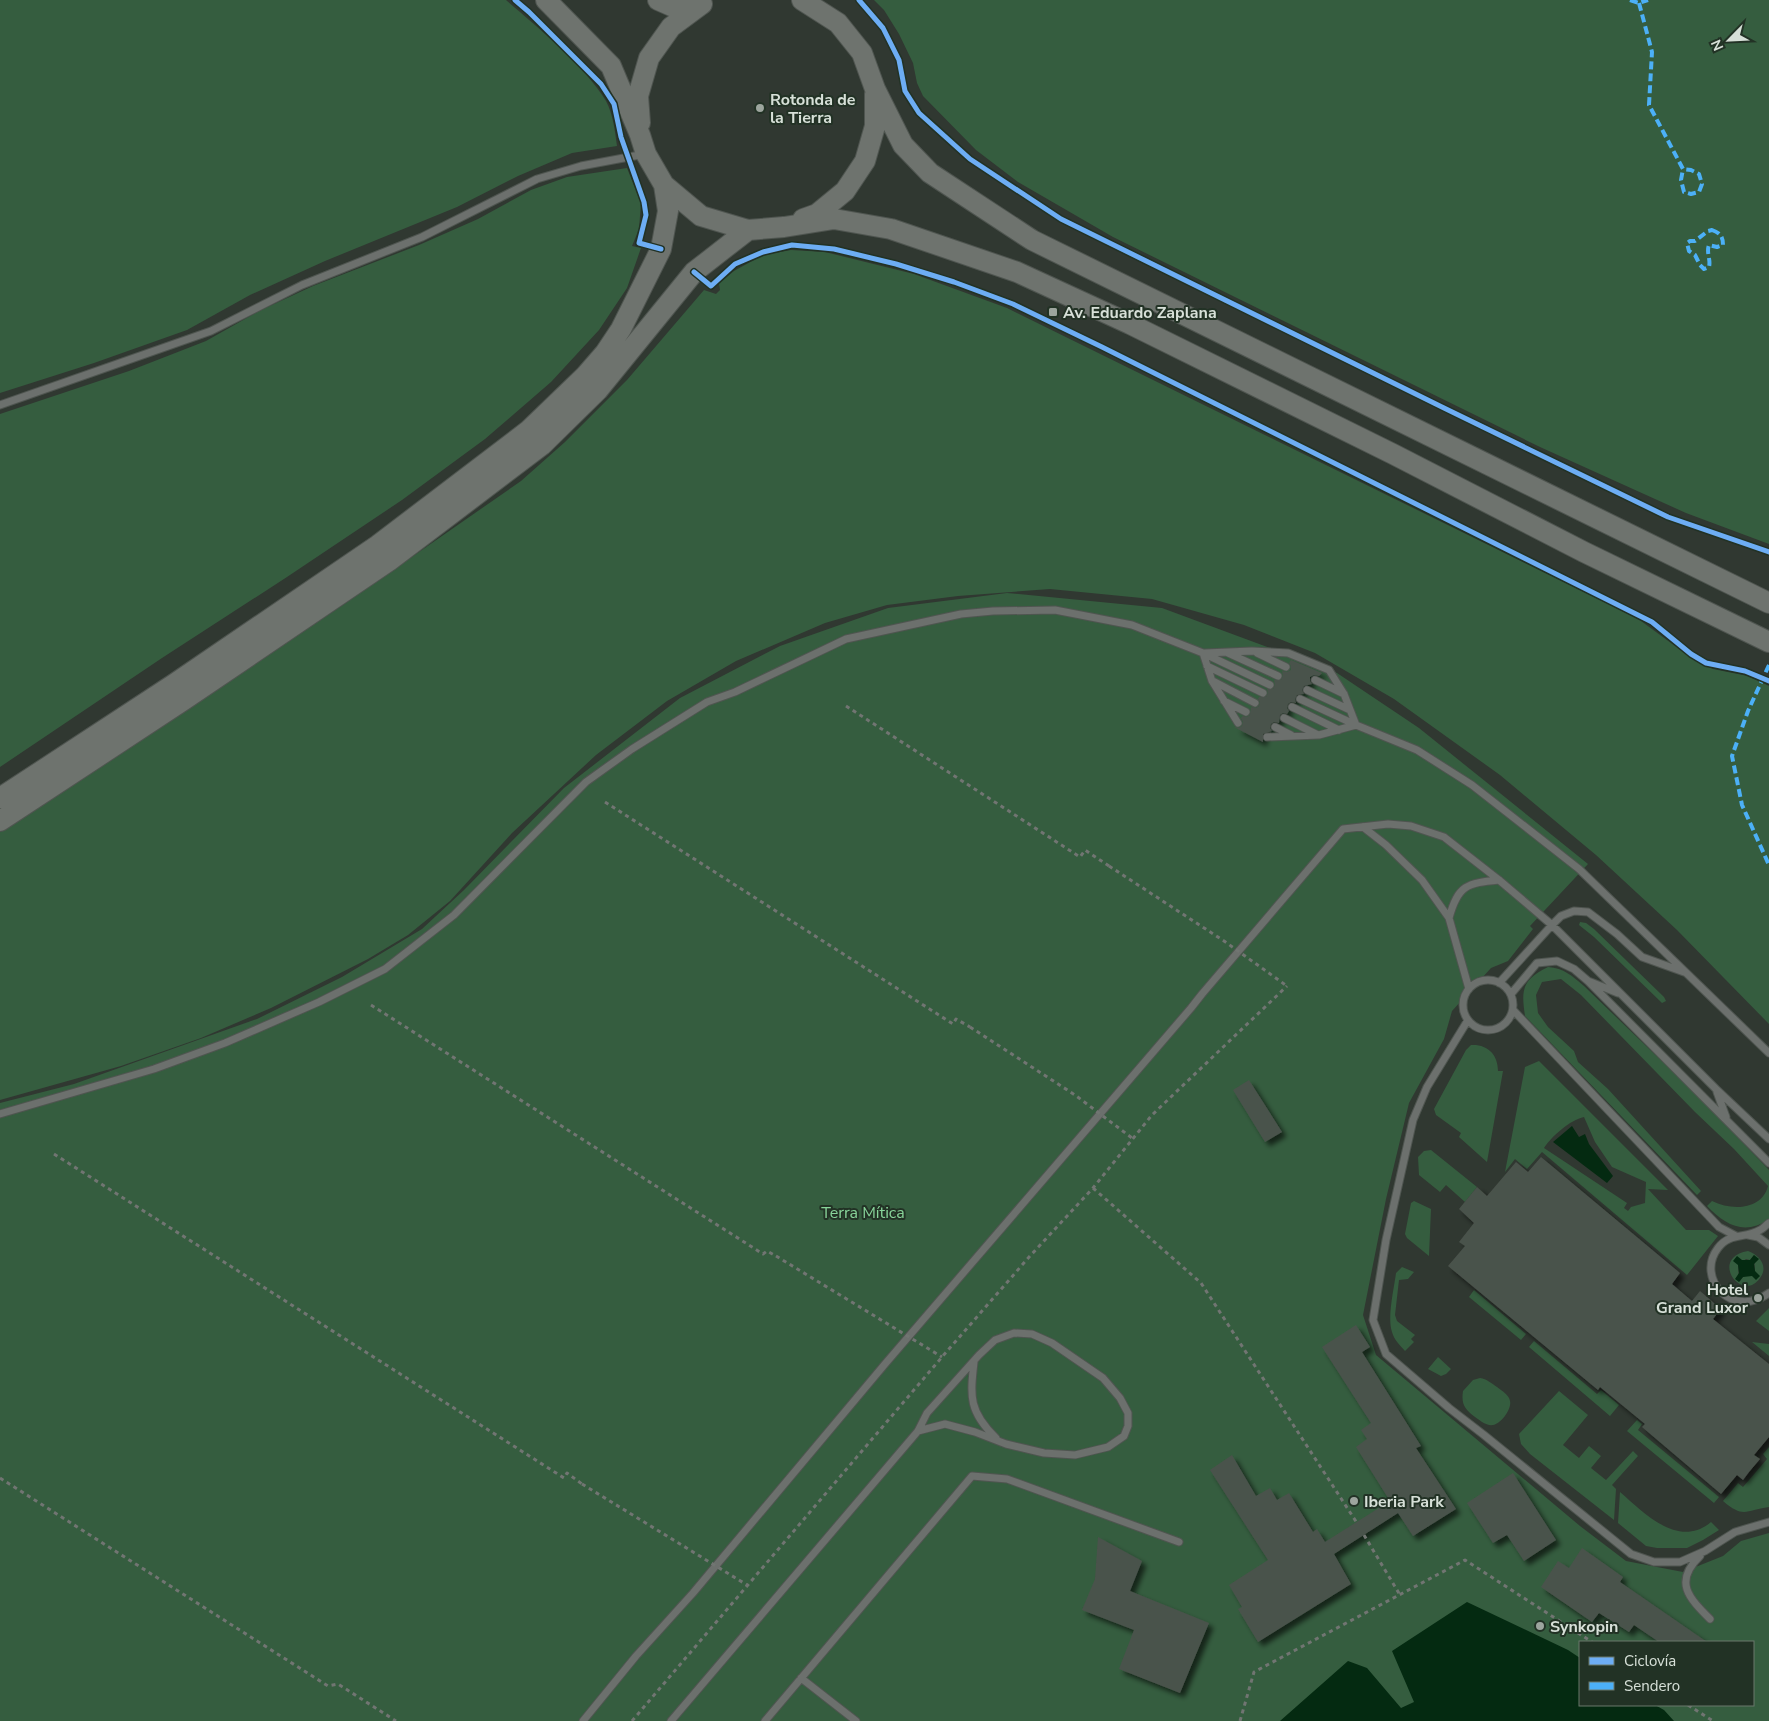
<svg xmlns="http://www.w3.org/2000/svg" width="1769" height="1721" font-family="'Nunito Sans',sans-serif">
<style>
.green{fill:#355d3f;fill-rule:evenodd}
.water{fill:#042a11}
.building{fill:#4a524b;filter:url(#shadow)}
.lines{fill:none;stroke-linecap:round;stroke-linejoin:round}
.service-casing{stroke:#4f5550;stroke-width:9}
.secondary-casing{stroke:#4f5550;stroke-width:22}
.path{stroke:#717572;stroke-width:3;stroke-dasharray:4 4;stroke-linecap:butt}
.service{stroke:#6c706d;stroke-width:7}
.secondary{stroke:#6e736e;stroke-width:20}
.path-bridge{stroke:#717572;stroke-width:3;stroke-dasharray:4 4;stroke-linecap:butt}
.quiet{stroke:#4cb0f7;stroke-width:4;stroke-dasharray:8 4;stroke-linecap:butt}
.cycleway-casing{stroke:#223225;stroke-width:8}
.cycleway{stroke:#6dadf4;stroke-width:5}
.poi-dot{fill:#9da59e;stroke:#223225;stroke-width:2}
.labels{text-anchor:middle;stroke-width:4;stroke-linejoin:round;paint-order:stroke}
.poi-label{font-size:16px;font-weight:bold;fill:#d7e0d8;stroke:#223225;text-anchor:start}
.park-label{font-size:16px;fill:#88d59a;stroke:#223225}
</style>
<defs>
<filter id="shadow"><feDropShadow dx="4.5" dy="4.5" stdDeviation="2.5" flood-color="#0009"/></filter>
</defs>
<rect width="100%" height="100%" fill="#303831"/>
<path class="green" d="M0,0H506C537,27 585,66 606,101C613,114 615,131 617,146L572,153L518,176L457,207L325,261L250,295L187,330L94,363L0,393Z
M874,0H1769V544L1686,513L1540,447L1113,237L1018,182L976,150L923,96L917,83L913,63L899,34L884,10Z
M627,168L641,203L639,229L632,246L641,248L627,288L599,330L551,382L485,439L402,500L287,577L162,658L0,767V414L129,371L206,341L259,311L313,286L419,245L478,219L531,190L567,177Z
M791,250L825,252L914,274L1007,308L1602,601L1641,621L1690,657L1713,669L1748,676L1769,686V1024L1677,930L1596,855L1500,775L1394,699L1315,653L1244,625L1152,599L1050,589L958,596L887,605L825,623L736,661L667,701L596,755L512,833L450,901L408,935L368,959L271,1008L201,1038L121,1066L0,1100V832L340,607L521,481L565,442L627,380L704,290L716,294L720,290L719,283L734,271L763,255Z
M1007,593L1162,608L1337,673L1419,728L1588,864L1530,926L1533,929L1508,961L1491,968L1452,1011L1444,1039L1409,1103L1386,1199L1363,1315L1376,1355L1580,1526L1626,1561L1683,1572L1723,1556L1741,1541L1769,1533V1721H0V1103L74,1084L257,1019L342,977L422,929L464,890L564,788L680,698L780,646L888,608ZM1580,1642H1753V1705H1580Z
M1580,922L1586,923L1594,929L1664,997L1666,1001L1662,1003L1594,937L1579,925Z
M1548,967C1564,968 1572,976 1584,986L1701,1099L1769,1170V1219C1745,1236 1725,1225 1707,1206L1712,1201C1732,1211 1762,1210 1768,1186L1734,1149L1695,1112L1581,995L1561,979L1542,982L1536,995L1538,1013L1548,1027L1574,1051L1578,1062L1608,1089L1701,1191L1697,1195L1525,1016C1521,989 1522,980 1548,967Z
M1471,1045C1488,1044 1498,1055 1498,1071H1503L1487,1162L1459,1137L1461,1133L1436,1115L1434,1109L1466,1050Z
M1539,1061L1668,1190L1648,1189L1686,1230H1709L1718,1236L1687,1275L1542,1152L1527,1169L1515,1159L1505,1172L1525,1067ZM1584,1117L1595,1142L1612,1167L1646,1182L1645,1203L1631,1207L1628,1211L1624,1208L1627,1203L1544,1148C1552,1136 1570,1120 1584,1117Z
M1431,1150L1477,1187L1465,1202L1446,1185L1440,1192L1419,1175L1418,1157L1424,1151Z
M1414,1201L1431,1209L1429,1256L1407,1238L1405,1234L1411,1203Z
M1748,1251C1759,1255 1769,1266 1760,1278C1742,1304 1708,1258 1748,1251ZM1754,1255L1755,1271L1743,1277L1739,1282L1738,1265L1746,1259L1750,1260Z
M1402,1267L1414,1272L1408,1279L1399,1280L1395,1315L1397,1321L1415,1335L1411,1339L1414,1342L1405,1351C1400,1345 1394,1340 1392,1332C1387,1317 1394,1289 1396,1273Z
M1474,1290L1526,1334L1521,1340L1469,1297Z
M1769,1308V1331L1756,1321Z
M1534,1341L1597,1394L1601,1390L1619,1405L1610,1416L1529,1347Z
M1752,1342L1769,1344V1356Z
M1438,1357L1451,1369L1446,1374L1441,1376L1428,1369Z
M1480,1378C1487,1379 1491,1383 1497,1387C1502,1391 1509,1395 1510,1401C1512,1409 1501,1424 1493,1425C1486,1426 1481,1421 1475,1417C1465,1409 1461,1405 1463,1391L1473,1380Z
M1559,1391L1588,1415L1563,1445L1579,1458L1589,1446L1601,1456L1591,1468L1606,1480L1633,1451L1638,1456L1612,1485L1616,1489L1614,1520L1530,1454L1521,1444L1519,1434Z
M1637,1420L1642,1424L1638,1430L1719,1497L1714,1503L1627,1431Z
M1769,1447V1507C1746,1510 1744,1519 1723,1501L1738,1483L1743,1487L1767,1459L1763,1454Z
M1620,1492C1645,1514 1679,1549 1711,1522L1719,1530L1703,1540L1687,1548H1657L1646,1546L1618,1523Z"/>
<path class="water" d="M1572,1126L1579,1137L1585,1134L1589,1144L1613,1176L1607,1183L1553,1142Z
M1754,1255L1759,1259L1754,1264L1755,1271L1760,1276L1756,1280L1752,1276L1743,1277L1739,1282L1735,1279L1739,1273L1738,1265L1733,1261L1737,1256L1742,1260H1750Z
M1467,1602L1568,1650L1580,1658V1705H1655L1664,1710L1674,1721H1280L1348,1661L1367,1668L1401,1708L1414,1702L1392,1651Z"/>
<path class="building" d="M1291,660L1322,673L1319,676L1314,675L1310,677V681L1312,684L1304,686L1302,690L1304,694L1297,695L1295,699L1296,703L1291,702L1288,704L1287,708L1289,711L1287,714L1283,713L1280,715L1279,723L1274,722L1271,724L1270,728L1272,731L1263,734V742L1234,727L1239,728L1242,726L1243,722L1241,718L1243,716L1247,717L1250,715L1251,707L1256,708L1259,706L1260,702L1258,699L1259,697H1266L1268,693L1267,689H1273L1275,685L1274,680H1281L1283,676L1282,671L1287,672L1291,670V666L1289,663Z
M1249,1080L1282,1132L1265,1142L1233,1090Z
M1541,1157L1680,1273L1672,1284L1692,1301L1700,1291L1721,1309L1713,1319L1769,1364V1437L1754,1455L1760,1459L1749,1472L1743,1480L1737,1475L1721,1494L1642,1427L1645,1424L1600,1387L1598,1390L1448,1266L1465,1246L1459,1242L1474,1223L1459,1209L1477,1187L1487,1196L1516,1162L1528,1172Z
M1356,1325L1370,1347L1362,1352L1421,1446L1416,1448L1456,1509L1413,1536L1398,1513L1334,1554L1351,1584L1258,1642L1238,1609L1242,1607L1229,1585L1268,1560L1210,1470L1232,1455L1256,1496L1270,1488L1277,1500L1289,1493L1313,1532L1317,1529L1325,1542L1390,1501L1356,1447L1367,1439L1361,1430L1371,1423L1322,1347Z
M1513,1473L1556,1540L1524,1561L1507,1535L1493,1543L1467,1503Z
M1098,1537L1142,1561L1130,1591L1209,1623L1180,1693L1119,1669L1134,1630L1082,1610L1095,1579Z
M1582,1548L1623,1577L1620,1582L1707,1642H1659L1634,1625L1629,1632L1599,1613L1592,1622L1541,1587L1558,1561L1569,1568Z"/>
<g class="lines">
<g class="service-casing">
<path id="service" d="M0,405L211,331L302,285L422,237L537,179L581,166L645,154
M1203,653L1212,681L1238,723
M1205,653L1252,651L1288,653L1329,670L1344,694L1356,725
M1228,653L1278,676
M1257,653L1286,667
M1207,666L1263,693
M1315,680L1344,694
M1213,681L1255,703
M1307,690L1350,710
M1300,699L1356,725L1417,750L1472,785L1579,869L1769,1053
M1224,701L1246,712
M1292,707L1339,730
M1284,718L1318,735
M1275,727L1291,735
M1267,737L1319,735L1356,725
M1363,827L1386,845L1422,880L1449,918L1469,989
M1449,918C1458,885 1467,883 1499,880
M1463 1005a25 25 0 1 1 50 0a25 25 0 1 1-50 0Z
M1588,981L1769,1163
M1499,983L1552,925L1561,916L1574,911L1588,912L1617,934L1642,957L1684,972
M1511,994L1537,963L1557,961L1574,969L1588,981L1618,993
M1513,1010L1719,1227L1736,1236
M1468,1020L1427,1087L1413,1120L1386,1240L1373,1320L1386,1354L1449,1408L1484,1435L1631,1554L1654,1562H1680L1705,1551L1735,1532L1769,1522
M1717,1092L1726,1117
M0,1114L154,1069L225,1043L319,1002L385,969L454,915L586,782L632,749L707,702L735,692L846,639L961,614L993,611L1055,610L1132,625L1203,653L1270,685
M1769,1223C1766,1225 1763,1229 1760,1230C1745,1239 1730,1232 1718,1248C1695,1278 1732,1320 1769,1293
M1748,1235L1758,1237L1769,1245
M974,1362C970,1397 969,1412 996,1438
M1700,1556C1673,1582 1689,1598 1710,1619
M801,1678L856,1721
M583,1721L636,1656L693,1593L885,1364L1191,1008L1202,994L1343,829L1388,824L1411,826L1444,837L1499,880L1552,925L1716,1089L1769,1139
M671,1721L918,1431L927,1413L979,1355L995,1340L1014,1333L1032,1334L1052,1343L1103,1378L1120,1398L1128,1413V1426L1124,1436L1108,1447L1075,1455L1044,1453L1006,1444L975,1432L945,1424L918,1431
M765,1721L972,1476L1007,1479L1179,1542"/>
</g>
<g class="secondary-casing">
<path id="secondary" d="M658,0L674,7L702,4
M802,0L838,23L862,53L875,89L903,145L930,173L1032,240L1769,603
M640,123L638,96L649,58L671,27L702,4
M664,185L701,216L748,230L784,227L834,219L891,229L1017,272L1130,324L1393,454L1584,552L1769,642
M803,219L817,214L845,191L865,161L875,126V94
M0,798L174,684L378,545L529,430L585,376L605,353L621,329L661,249L668,211L664,185L646,154L640,135L611,66L546,0
M0,821L184,700L389,561L542,445L598,390L694,272L748,230"/>
</g>
<path class="path" d="M846,706L1080,857L1085,850L1109,866
M605,802L953,1024L956,1019L970,1027
M371,1005L763,1254L767,1251L776,1256
M54,1154L564,1478L567,1473L582,1484
M1093,1188L1201,1283L1357,1523
M0,1478L328,1686L338,1684L396,1721
M1364,1535L1400,1595
M1688,1705L1713,1721
M632,1721L942,1357L1030,1256L1093,1188L1152,1115L1287,986
M1240,1721L1254,1672L1465,1560L1592,1642"/>
<use href="#service" class="service"/>
<use href="#secondary" class="secondary"/>
<path class="path-bridge" d="M1109,866L1224,941L1287,986
M970,1027L1075,1095L1132,1138
M776,1256L942,1357
M582,1484L747,1585"/>
<path class="quiet" d="M1630,0L1639,3L1648,0
M1639,3L1652,52L1649,105L1683,169L1681,180L1684,192L1691,194L1699,192L1702,184L1699,174L1691,170L1683,169
M1712,230C1720,233 1723,236 1723,245L1717,247L1709,245C1706,253 1711,259 1709,267L1704,269L1700,265L1695,255L1689,251L1687,243L1690,241H1695L1708,231Z
M1769,665L1748,711L1732,756L1742,805L1769,865"/>
<g class="cycleway-casing">
<path id="cycleway" d="M515,0L529,12L601,84L614,104L621,137L644,202L646,215L639,243L661,249
M859,0L883,28L899,60L905,91L919,113L970,159L1061,219L1444,408L1668,517L1769,552
M694,272L711,286L735,264L763,252L792,245L834,249L896,264L954,282L1013,304L1102,347L1652,622L1691,654L1706,663L1745,671L1769,681"/>
</g>
<use href="#cycleway" class="cycleway"/>
</g>
<g class="poi-dot">
<circle cx="760" cy="108" r="5"/>
<rect x="1048" y="307" width="10" height="10" rx="2.5"/>
<circle cx="1758" cy="1298" r="5"/>
<circle cx="1354" cy="1501" r="5"/>
<circle cx="1540" cy="1626" r="5"/>
</g>
<g class="labels">
<g class="poi-label">
<text x="770" y="105">Rotonda de<tspan x="770" dy="18">la Tierra</tspan></text>
<text x="1063" y="318">Av. Eduardo Zaplana</text>
<text x="1748" y="1295" text-anchor="end">Hotel<tspan x="1748" dy="18">Grand Luxor</tspan></text>
<text x="1364" y="1507">Iberia Park</text>
<text x="1550" y="1632">Synkopin</text>
</g>
<g class="park-label">
<text x="863" y="1218">Terra Mítica</text>
</g>
</g>
<rect x="1579" y="1641" width="175" height="65" fill="#223225" stroke="#6a786d"/>
<rect x="1589" y="1657" width="25" height="8" fill="#6dadf4" stroke="#6a786d"/>
<text x="1624" y="1666" font-size="15" fill="#d7e0d8">Ciclovía</text>
<rect x="1589" y="1682" width="25" height="8" fill="#4cb0f7" stroke="#6a786d"/>
<text x="1624" y="1691" font-size="15" fill="#d7e0d8">Sendero</text>
<g transform="translate(1729 40) rotate(246)" stroke="#223225" stroke-width="4" paint-order="stroke">
<path d="M0-4L9 19L0 12L-9 19Z" fill="#d7e0d8"/>
<text y="-8" font-size="14" font-weight="bold" text-anchor="middle" fill="#d7e0d8">N</text>
</g>
</svg>
